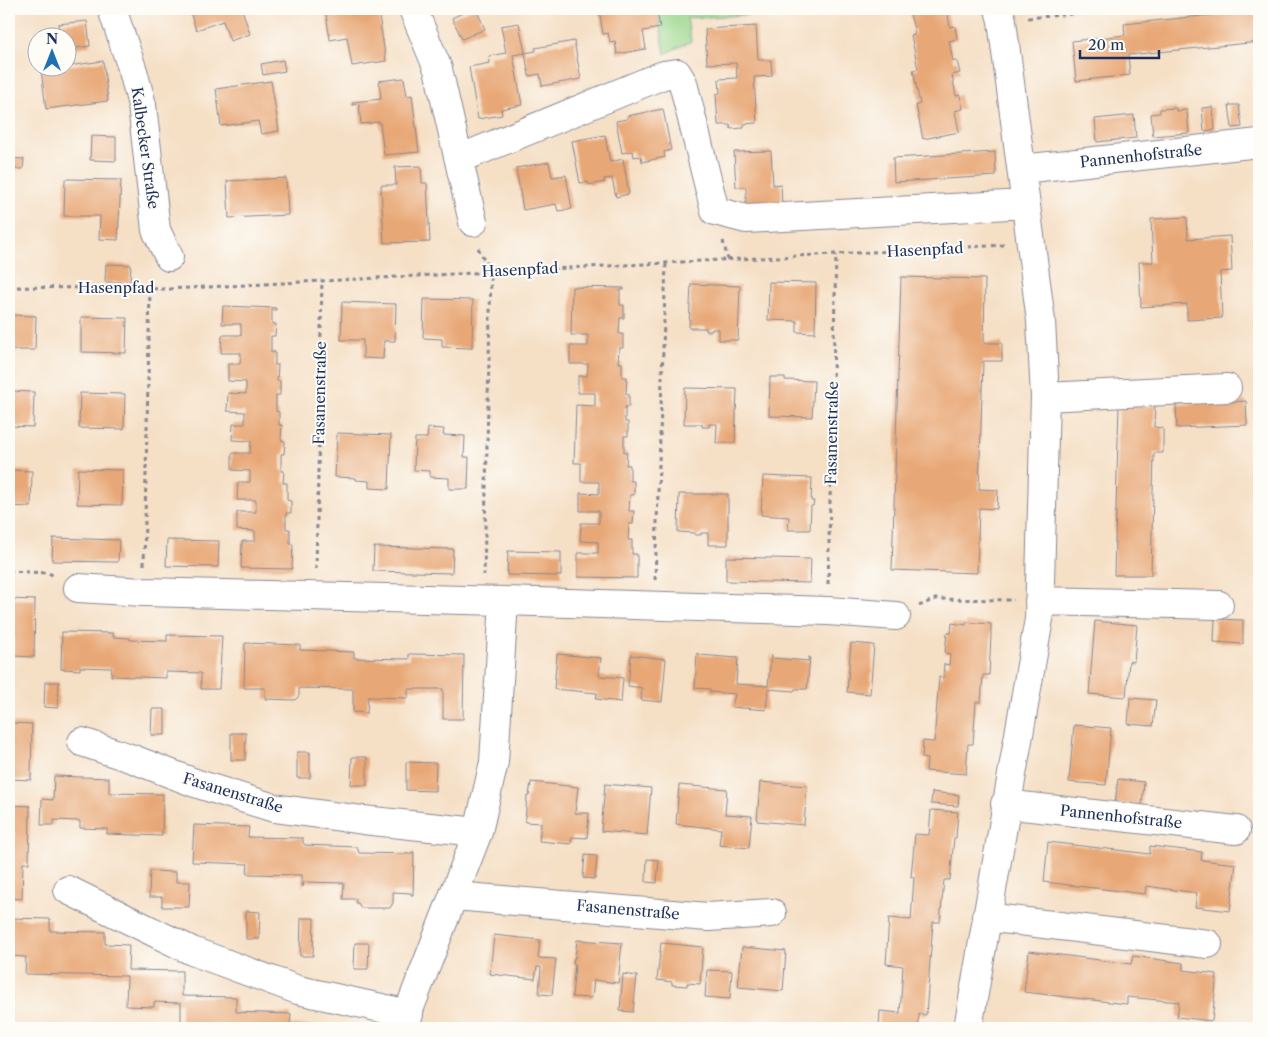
<svg xmlns="http://www.w3.org/2000/svg" width="1268" height="1037" font-family="'Libre Caslon Text',serif">
<style>
.green{fill:#9ad68b;stroke:#5a8274}
.building{fill:#e8a776}
.lines{fill:none;stroke-linecap:round;stroke-linejoin:round}
.minor-casing{stroke:#888792;stroke-width:30}
.path{stroke:#888792;stroke-width:3;stroke-dasharray:4 4;stroke-linecap:butt}
.minor{stroke:#fff;stroke-width:28}
.labels{text-anchor:middle;stroke-width:4;stroke-linejoin:round;paint-order:stroke}
.street-label{font-size:15px;fill:#1b2f5e;stroke:#fdfcf7}
</style>
<rect width="100%" height="100%" fill="#fdfcf7"/>
<filter id="ink" filterUnits="userSpaceOnUse"><feTurbulence type="fractalNoise" baseFrequency=".02" numOctaves="2"/><feDisplacementMap in="SourceGraphic" scale="10" xChannelSelector="R" yChannelSelector="G"/><feConvolveMatrix kernelMatrix="1 2 1 2 8 2 1 2 1" color-interpolation-filters="sRGB"/></filter>
<filter id="wash" filterUnits="userSpaceOnUse"><feTurbulence type="fractalNoise" baseFrequency=".0096" numOctaves="4" result="noise"/><feDisplacementMap in="SourceGraphic" scale="20" xChannelSelector="R" yChannelSelector="G"/><feGaussianBlur stdDeviation="1.12" result="paint"/><feColorMatrix in="noise" values="0 0 0 0 0 0 0 0 0 0 0 0 0 0 0 0 0 1.4 0 .05"/><feComposite in="paint" operator="in"/></filter>
<g filter="url(#wash)">
<rect width="100%" height="100%" fill="#f5dfc5"/>
<path class="green" d="M657,9H842L843,10L687,18L691,41L665,54Z"/>
<g id="blocks">
<path class="building" d="M189,9H242L250,34L230,41L223,21L196,30Z
M345,9H378L386,61L352,66L347,37L330,40L326,14L346,11Z
M471,9H476L485,29L462,39L452,18Z
M599,9H657L660,28L643,31L646,49L617,54L615,41L610,42L608,33L603,34Z
M909,9H947L950,27L955,26L957,39L949,41L953,61H957L960,73L952,75L956,96L960,95L963,109L955,111L959,132L923,139L916,105L920,104L913,70L918,69L911,35L915,34Z
M1258,10L1259,42L1128,55L1130,75L1076,81L1072,41L1125,35L1124,24Z
M87,21L90,46L68,49V38H60L58,24Z
M519,23L525,53L513,55L522,105L501,109L502,115L478,119L469,67L490,63L489,56L506,53L501,26Z
M756,26L758,60H771L772,76L754,77L757,123L744,124V128L731,129L730,125H718L716,94L720,93L719,79L737,78L736,63L707,64L705,29Z
M574,41L581,79L542,86L540,74L529,76L525,53L536,51L535,48Z
M283,60L285,71L263,75L261,64Z
M103,61L108,101L46,109L41,69L68,68V66Z
M404,78L407,96L412,95L419,152L384,155L380,122L361,124L359,104L352,105L353,102L381,99L379,81Z
M271,81L279,131L261,134L258,121L221,126L216,89Z
M1259,102V119L1258,120L1256,103Z
M1229,105H1239L1242,127L1232,128Z
M1213,107L1215,130L1204,131L1202,108Z
M1176,108V111L1187,110L1189,133L1153,136L1151,114L1160,113V109Z
M663,109L671,150L664,152L665,157L642,162L641,156L634,157L633,151L622,153L616,121L627,119V116Z
M1134,115L1136,138L1097,142L1095,119Z
M605,135L610,162L623,159L629,194L616,197L612,178L604,179L605,182L589,185L588,182L580,183L572,141Z
M91,136L116,137V161L90,160Z
M771,151L773,185L781,184L782,205L746,206V187H736L734,152Z
M995,152L996,176L894,182L893,158Z
M9,158L24,159L23,169H9Z
M549,162L552,177L566,175L572,209L558,211L556,204L523,210L516,168Z
M421,166L422,183H427L430,242L384,243L381,185H396L395,167Z
M286,178L288,215L229,218L227,181Z
M65,179L121,180L118,240L99,239L100,216H64Z
M1187,217L1188,239L1230,236L1232,271L1220,272L1222,318L1187,320V304L1141,307L1139,262H1153L1151,219Z
M106,264L131,265L130,282H105Z
M901,277L985,279L984,343H1002V361H983L979,489L998,490L997,509L979,508L977,573L892,570Z
M769,282L816,283L815,333L797,332V321L768,320Z
M691,284L740,286L738,340H719V329H712V331H706V328H689Z
M572,287L624,288V290H620V305H624V318H620L619,334H623V348H619L618,363H622V377H627L626,394H629V407H625V422H628V436H624V452H627L626,465H630V481H634V495H630L629,511H634L633,524H629L628,540H632V554H637V578L578,577V553H598V542L580,541L581,523H599V511H580V493L599,494V482H581V463H574L576,405L595,406V393H578V376H587L588,364H570V346H588V335H571Z
M424,299L473,300L472,348L442,347V339L423,338Z
M342,302L396,304L395,341H384L383,359L363,358V340H341Z
M223,306L276,308V310H272V324H276L275,336H271V352H275V365H278L277,381H280V395H276V411L279,412V425H282L281,440L285,441L284,454H281V471H284L283,483H287V500L291,501V513H286V529H290V544H293L292,569L241,568L242,541H255V531L237,530V512H256V500H237L238,482H250V471L232,470V453H250L251,441L232,440L233,424H245V412L227,411L228,393L246,394V382L228,381V364H240L241,353H221L222,335H241V324H222Z
M9,315L36,316L35,350H9Z
M81,317L127,318L126,353L81,352Z
M770,377H785V380L814,381L812,417L769,416Z
M685,388L737,389L735,443H716L717,424H709V427H702V424H684Z
M9,391L34,392L33,427L9,426Z
M80,393L125,394L124,429L79,428Z
M1246,401L1247,425L1177,428L1176,405Z
M1119,405L1155,406L1154,427L1163,428V453H1154L1151,575H1114Z
M428,428L444,429L443,435L465,436L464,457H469L468,489H449V478L430,477V471L414,470L415,438H427Z
M337,433L391,435L389,489L369,488V481L356,480V478L335,477Z
M78,469L123,470L122,505L77,504Z
M9,470L32,471L31,507L9,506Z
M763,476L812,478L811,501H814L813,506H811L810,530H788L789,517L761,515Z
M679,494H728V545H708V533H701V535H695V533L678,532Z
M53,538L119,540L118,562L52,561Z
M167,540L219,541L218,567L166,566Z
M374,547L453,549L452,573L373,571Z
M508,551L561,552V576L507,575Z
M726,557L811,559L810,583L726,581Z
M9,599L35,600L34,657L13,656L14,637H9Z
M1215,619L1243,620V644L1214,642Z
M1095,621L1137,625L1134,662L1129,661L1126,697L1089,694Z
M966,622L991,624V636L989,675H983L981,702H976L973,744H968L966,774L926,771L927,759L922,758L923,741L934,742L939,677L943,678L944,664L949,665L950,654L945,653L947,633H951L952,623L966,625Z
M62,632L113,633V637L130,638V640L167,641V635L222,636L219,689H201V673L166,672V678L111,676L112,668L80,667V670L61,669Z
M245,643L300,645V650L354,652V658L409,659V654L464,655L463,719H443V689H408V698L368,697L367,713L353,712V689L299,688V696L295,700L265,699V688H244Z
M851,643L874,645L870,694L847,692Z
M697,653L700,655L736,658L738,657L736,684L768,686L771,655L772,656V658L808,661L809,657H810L807,689H795L794,691L768,689L766,710L732,707L735,694L710,692V689L695,688Z
M557,654L601,658L599,676L623,678L621,702L596,699L597,693L554,689Z
M631,655L666,659L662,702L641,700L642,688L628,686Z
M45,682H59L58,708L44,707Z
M1130,698L1156,700L1153,726L1128,724Z
M152,709H165V735H151Z
M9,711H11V723L32,724L31,780L9,779Z
M1074,725L1111,728L1106,785L1069,782Z
M231,733H246L245,760H231Z
M297,752H310V778H297Z
M352,757H367V785H351Z
M406,762L436,763L435,791L406,790Z
M54,776L109,778V793L163,794L162,836L107,834V829L80,828V821L54,820V825H41L42,799L53,800Z
M1118,779L1144,782L1142,806L1115,803Z
M531,782L578,787L575,813H589L587,838L572,837L571,844L539,841L541,823L525,822L527,796H529Z
M760,782L807,786L804,825L757,821Z
M605,784L651,788L647,835L601,831Z
M679,785L727,789L725,814L752,816L749,848L719,845L721,829L676,824Z
M932,792L959,795L958,806L931,804Z
M9,805L30,806L29,863H23L22,899L9,898Z
M931,810L958,812L956,838H954L950,880H944L940,922H933L926,1015L919,1014L918,1028H879L880,1011L900,1013L903,966L886,964L889,918L911,920L914,877H911L915,834L929,835Z
M194,825L249,827L248,837L303,838V843L305,845L357,847L359,853L412,854V852H414L413,895H411V893L393,892V903L390,908H361L358,903H356V899H343L344,883L304,882L303,887L302,886V875L247,874L248,864L192,862Z
M1048,842L1150,854V846L1202,852L1201,860L1236,864L1230,911L1195,907L1197,893L1146,886L1145,894L1044,882Z
M585,855L597,856L595,879L583,878Z
M647,859L659,860L657,883L646,882Z
M150,871L176,872V882H190L189,907H162V897H149Z
M246,911L260,912L259,939H246Z
M9,918L50,919V931L105,932V944L129,945L128,970L182,971V996L236,997V1012L291,1014L290,1025L332,1027V1028H181V1003L154,1002V1007L126,1006L127,976L25,974L26,957L9,956Z
M301,918H314L313,956H300Z
M494,935L540,940L538,958L556,959L552,995L539,994L541,967H537L535,979L490,974Z
M577,940L622,943L618,983L594,980L592,998L572,997L575,964H573L574,958H575Z
M355,943H369L368,969H354Z
M661,943L703,947L700,984L687,983V986L672,985V982L657,980Z
M742,947L786,951L783,991L738,987Z
M1029,951L1131,964L1133,956L1183,963V970L1217,974L1212,1021L1177,1017L1179,1002L1127,997V1004L1024,992Z
M707,970L732,971L730,999L705,997Z
M623,974L637,976L633,1012L620,1011Z"/>
</g>
</g>
<g filter="url(#ink)">
<use href="#blocks" fill-opacity="0" stroke="#888792" stroke-width="1"/>
<g class="lines">
<g class="minor-casing">
<path id="minor" d="M112,9L133,71L142,105L156,230L169,257
M413,9L438,69L473,222
M459,159L663,75L677,73L683,83L715,211L746,219L1026,204
M1022,169L1259,143
M1045,397L1227,388
M78,588L144,592L504,601L494,762L478,832L402,1028
M504,601L828,611L896,616
M1039,601L1219,605
M82,742L133,759L195,783L274,808L363,820L478,832
M1005,804L1236,830
M68,890L192,951L298,990L409,1014
M454,896L708,917L772,913
M986,917L1208,944
M968,1028L1039,619L1045,397L1041,321L1002,21L999,9"/>
</g>
<path class="path" d="M1028,18L1124,9
M723,241L728,260
M478,248L491,272L484,575
M9,287L169,289L1006,245
M144,565L150,289
M316,569L322,280
M9,571L48,573L55,576
M655,580L666,263
M828,584L836,255
M919,606L935,599L1014,600"/>
<use href="#minor" class="minor"/>
</g>
</g>
<g class="labels">
<g class="street-label">
<text transform="translate(145 148) rotate(82)" y="5">Kalbecker Straße</text>
<text transform="translate(1141 156) rotate(-6)" y="5">Pannenhofstraße</text>
<text transform="translate(925 250) rotate(-3)" y="5">Hasenpfad</text>
<text transform="translate(520 270) rotate(-3)" y="5">Hasenpfad</text>
<text x="116" y="293">Hasenpfad</text>
<text transform="translate(320 393) rotate(-89)" y="5">Fasanenstraße</text>
<text transform="translate(832 433) rotate(-89)" y="5">Fasanenstraße</text>
<text transform="translate(233 793) rotate(17)" y="5">Fasanenstraße</text>
<text transform="translate(1121 817) rotate(6)" y="5">Pannenhofstraße</text>
<text transform="translate(628 910) rotate(5)" y="5">Fasanenstraße</text>
</g>
</g>
<rect width="1268" height="1037" fill="none" stroke="#fdfcf7" stroke-width="30"/>
<g transform="translate(52 52)"><circle r="24" fill="#fdfcf7" stroke="#a3aaba"/>
<path d="M0-4L9 19L0 12L-9 19Z" fill="#1f6fb2"/>
<text y="-8" font-size="14" font-weight="bold" text-anchor="middle" fill="#1b2f5e">N</text>
</g>
<path d="M1080 50v8h79v-8" fill="none" stroke="#1b2f5e" stroke-width="2.5"/>
<text x="1088" y="50" font-size="15" fill="#1b2f5e" stroke="#fdfcf7" stroke-width="4" paint-order="stroke">20 m</text>
</svg>
